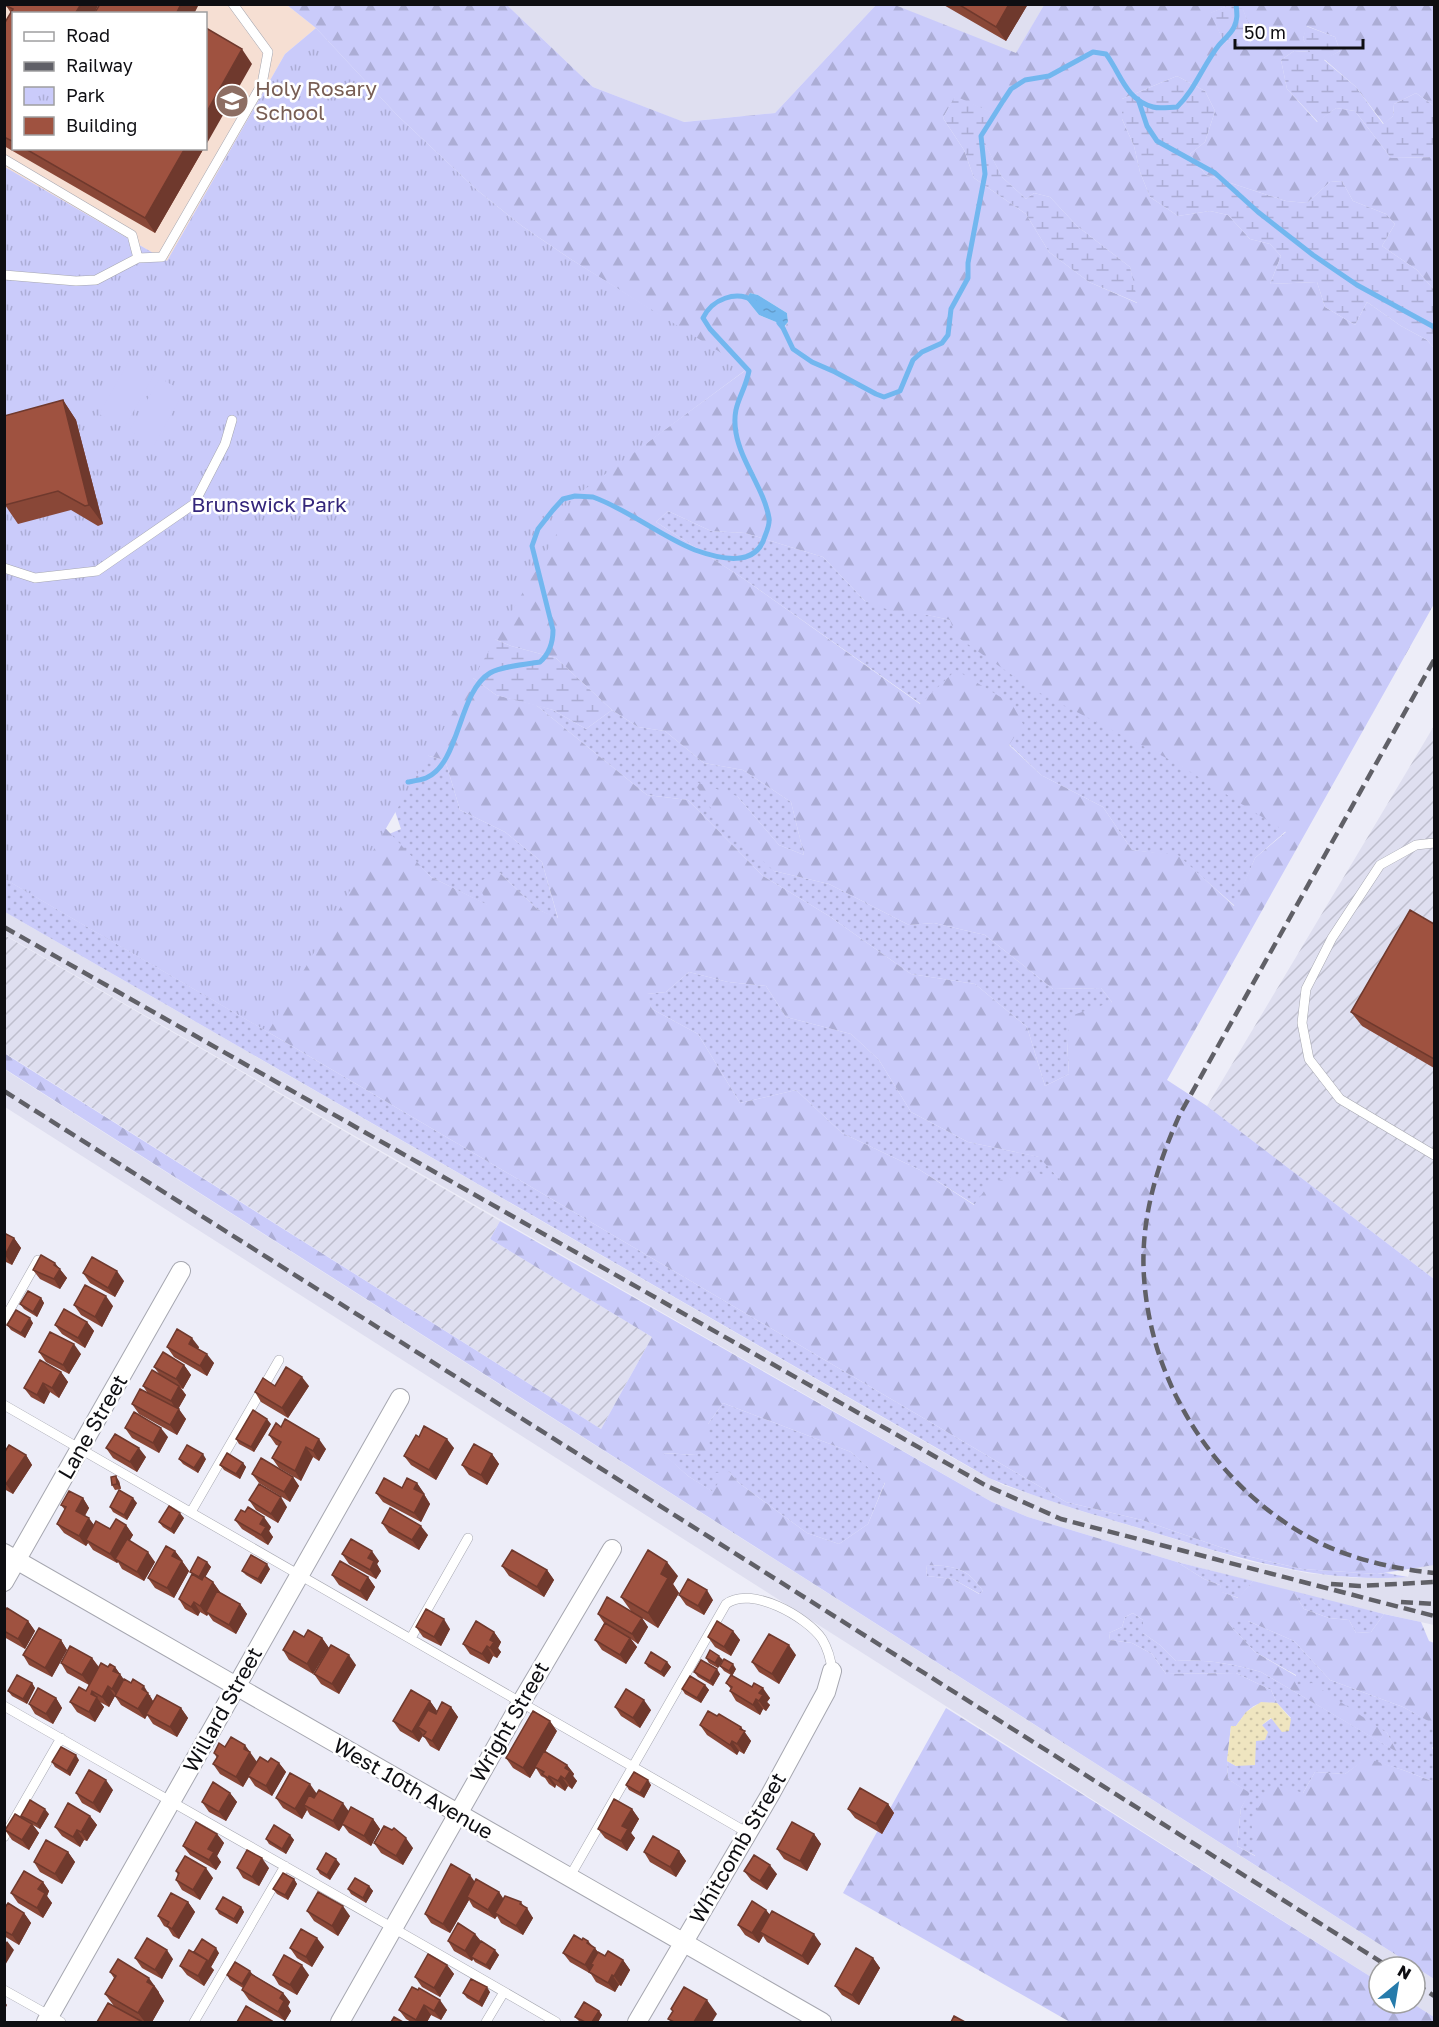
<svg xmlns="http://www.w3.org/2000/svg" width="1439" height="2027" font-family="'Golos Text',sans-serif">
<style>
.built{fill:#dfdff0}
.industrial{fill:url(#industrial-furrows)}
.education{fill:#f6dfd3;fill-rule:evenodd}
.grass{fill:url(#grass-dots)}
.forest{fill:url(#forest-firs);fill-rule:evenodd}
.wetland{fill:url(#wetland-marsh)}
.sand{fill:url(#sand-dots)}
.park{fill:url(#park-tufts)}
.garden{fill:#cacbfa}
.water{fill:url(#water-ripples)}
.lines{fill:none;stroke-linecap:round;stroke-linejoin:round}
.stream{stroke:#72b7ef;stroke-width:5}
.service-casing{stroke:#a6a7b0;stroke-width:10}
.minor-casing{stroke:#a6a7b0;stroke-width:20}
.service{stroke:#fff;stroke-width:9}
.minor{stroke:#fff;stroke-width:18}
.rail{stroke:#606067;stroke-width:4.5;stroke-dasharray:12 6;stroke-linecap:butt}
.wall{fill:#894737}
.shaded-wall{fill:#6f392d}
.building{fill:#9f5240;stroke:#6f392d;stroke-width:1.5}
.labels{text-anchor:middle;stroke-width:5;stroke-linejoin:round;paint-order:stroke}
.education-label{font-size:21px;fill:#785e54;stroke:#fff;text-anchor:start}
.park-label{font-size:21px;fill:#34267b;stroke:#fff}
.street-label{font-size:21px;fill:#0e0e12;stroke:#fff}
</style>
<defs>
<pattern id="industrial-furrows" width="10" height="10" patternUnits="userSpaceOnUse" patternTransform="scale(1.5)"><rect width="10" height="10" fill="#dfdff0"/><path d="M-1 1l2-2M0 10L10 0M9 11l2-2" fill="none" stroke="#bebecd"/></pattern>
<pattern id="grass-dots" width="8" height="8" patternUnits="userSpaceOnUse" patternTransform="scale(1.5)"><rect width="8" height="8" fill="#cacbfa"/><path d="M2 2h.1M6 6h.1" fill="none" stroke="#acadd5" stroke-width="1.8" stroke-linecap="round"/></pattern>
<pattern id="forest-firs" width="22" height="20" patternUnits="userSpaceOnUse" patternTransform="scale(1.5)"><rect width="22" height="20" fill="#cacbfa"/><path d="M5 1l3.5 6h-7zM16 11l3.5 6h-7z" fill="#acadd5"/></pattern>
<pattern id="wetland-marsh" width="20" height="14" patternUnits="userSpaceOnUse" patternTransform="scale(1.5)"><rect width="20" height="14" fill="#cacbfa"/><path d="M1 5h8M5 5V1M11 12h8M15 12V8" fill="none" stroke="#acadd5"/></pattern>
<pattern id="sand-dots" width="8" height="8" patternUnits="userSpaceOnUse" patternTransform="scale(1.5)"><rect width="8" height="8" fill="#efe5c0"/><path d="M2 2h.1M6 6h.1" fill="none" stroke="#ccc3a4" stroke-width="1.8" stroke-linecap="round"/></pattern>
<pattern id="park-tufts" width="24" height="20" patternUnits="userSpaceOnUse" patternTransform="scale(1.5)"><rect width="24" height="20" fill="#cacbfa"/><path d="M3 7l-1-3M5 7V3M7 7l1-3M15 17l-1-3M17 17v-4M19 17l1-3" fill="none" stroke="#acadd5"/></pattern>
<pattern id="water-ripples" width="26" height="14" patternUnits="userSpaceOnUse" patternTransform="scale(1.5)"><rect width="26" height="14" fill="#72b7ef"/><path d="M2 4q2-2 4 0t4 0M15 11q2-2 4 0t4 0" fill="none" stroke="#629ccc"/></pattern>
</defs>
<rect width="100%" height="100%" fill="#ededf8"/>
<path class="built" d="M507,5H876L775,113L683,122L593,87Z
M894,5H1044L1016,54Z
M5,912L967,1466L1003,1485L1078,1510L1248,1561L1307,1573L1356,1578L1408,1577L1414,1557L1434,1559V1625L1349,1606L1177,1562L1028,1517L992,1502L5,935Z
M4,1069L1434,1979V2017L1412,2003H1415V1967H1379V1982L5,1107Z"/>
<path class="industrial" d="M1434,726V1279L1207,1106Z
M4,935L500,1221L490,1239L652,1337L601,1429L5,1053Z"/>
<path class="education" d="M5,5H287L316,28L285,54L167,261L5,167ZM14,14H206V148H14Z"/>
<path class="grass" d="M668,511L711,531L745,533L823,557L865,601L950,620L1286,831L1255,858L1235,906L1178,856L1132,850L1103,807L1041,775L1009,744L921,704L744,579L656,522Z
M536,705L553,710L586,729L612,710L638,727L665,731L704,763L743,770L791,802L804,855L779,845L737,796L774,871L829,884L909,925L934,923L985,935L1053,989L1101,988L1112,1002L1067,1041L1069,1074L1045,1086L1027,1027L975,984L911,974L829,916L763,876L688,800L647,795Z
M417,753L445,760L460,810L505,832L542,862L558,919L537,909L500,873L489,906L431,877L389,834L401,829L393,805Z
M5,879L268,1032L1066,1502L1142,1520L1243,1555L1302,1569L1377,1574L1386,1573L1408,1577C1318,1584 1235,1557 1149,1531C1095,1515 1041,1500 989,1478L5,912Z
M689,972L728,982L766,986L786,1017L851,1034L879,1060L911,1112L968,1142L1040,1157L1063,1183L975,1205L920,1170L842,1133L796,1090L740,1103L698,1034L652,1009L646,994L666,992Z
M723,1403L851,1452L885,1482L868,1524L839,1544L807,1533L739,1483L729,1472L713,1492L688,1476L662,1453L696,1455L708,1424Z
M1177,1562L1253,1581L1239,1598L1221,1592L1220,1585L1204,1579Z
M926,1565C954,1566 967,1567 983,1591L980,1594L953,1579L927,1576Z
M1293,1591L1384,1614L1371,1632L1356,1633L1349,1620L1329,1618L1304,1609Z
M1133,1613L1143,1620V1633L1160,1645L1176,1661C1206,1659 1233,1664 1261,1672L1396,1751L1387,1733L1296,1685V1675L1255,1652L1226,1621H1248L1294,1641L1330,1680L1403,1707L1431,1722L1434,1726V1746L1432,1748L1434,1750V1782L1403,1770L1366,1759L1345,1774L1315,1772L1303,1793L1256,1856L1237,1846L1241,1808L1249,1793L1228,1779L1227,1761L1236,1766L1256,1741L1262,1725L1272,1718H1291L1277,1703L1271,1690L1236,1673L1166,1674L1152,1654L1132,1643L1110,1640L1109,1633L1122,1627L1125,1617Z"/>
<path class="forest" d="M287,5H507L593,87L684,122L775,113L876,5H895L1016,53L1044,5H1230L1211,13L1223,40L1247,49L1253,36L1243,10L1233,5H1434V106L1416,93L1394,104L1393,116L1384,124L1356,87L1324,59L1340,51L1335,37L1307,26L1303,39L1311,52L1294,51L1281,60L1287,89L1317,122L1336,108L1355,111L1391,158L1434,157V290L1417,270L1382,246L1395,224L1386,214L1353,201L1342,181L1330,182L1307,203L1286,201L1206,175L1190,154L1205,142L1215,111L1205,91L1177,76L1122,99V119L1134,146L1140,172L1150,197L1178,216L1210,211L1228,215L1250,239L1270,244L1281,256L1270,284L1317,282L1325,307L1355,325L1367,302L1401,326L1427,340L1434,348V604L1167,1080L1207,1106L1434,1279V1565L1377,1574L1302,1569L1243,1555L1142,1520L1066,1502L268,1032L5,879V581L35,591L111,582L156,552L204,511L235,466L251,424L290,444L344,462L360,478L402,509L446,531L505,538L510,561L519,559L524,541C503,505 500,489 536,464L554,475L571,492L581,491L746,370L569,258L522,226L477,190L397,115L316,28ZM955,97L990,112L989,127L981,136L1002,177L1026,199L1034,193L1050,197L1077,226L1130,267L1137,303L1089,282L1049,252L1026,214L974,178L964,150L943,118ZM750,293L758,295L787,313L788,322L784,328L776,322L759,315L746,299ZM271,499L300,537L345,561L411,566L477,632L511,646L556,658L612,710L638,727L665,731L704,763L743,770L791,802L804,855L779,845L737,796L693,781L720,822L774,871L829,884L909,925L934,923L985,935L1053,989L1101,988L1112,1002L1070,1016L1067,1041L1069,1074L1045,1086L1027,1027L975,984L911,974L829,916L763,876L688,800L647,795L536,705L496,695L355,590L304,568L261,539L268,523L264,512ZM668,511L711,531L745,533L823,557L865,601L894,612L927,615L950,620L956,636L1032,689L1178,764L1286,832L1255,858L1234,906L1178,855L1132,850L1103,807L1041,775L1009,745L1023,724L1012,704L956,670L920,704L744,579L656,522ZM111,601L125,615L162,620L195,621L237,657L230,672L289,729L339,737L377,762L399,752L407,759L417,753L445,760L460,810L505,832L542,862L558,918L537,909L500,873L477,882L488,905L431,877L374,816L341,798L335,771L249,738L222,701L176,655L125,642L101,622L92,603ZM689,972L728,982L766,986L786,1017L851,1034L879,1060L911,1112L968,1142L1039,1157L1062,1182L1033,1171L990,1183L974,1205L920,1170L842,1133L796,1090L740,1103L698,1034L652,1009L647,994L666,992Z
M4,1053L601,1429L652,1337L490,1239L500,1221L992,1502L1028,1517L1177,1562L1204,1579L1220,1585L1222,1592L1238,1598L1253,1581L1293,1591L1304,1609L1329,1618L1349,1620L1356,1633L1371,1632L1384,1614L1421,1622L1429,1641L1434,1643V1726L1430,1722L1403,1707L1330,1680L1294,1641L1248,1621L1227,1622L1255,1652L1296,1676V1685L1312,1683L1387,1733L1397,1752L1261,1672C1233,1664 1206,1659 1176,1661L1160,1645L1143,1633V1620L1133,1613L1125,1617L1122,1627L1109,1633L1110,1640L1132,1643L1152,1654L1166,1674L1236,1673L1271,1690L1277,1703C1253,1701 1250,1707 1236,1726H1231L1227,1761L1228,1779L1250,1793L1241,1808L1237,1846L1255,1856L1251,1818L1275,1784L1303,1793L1315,1772L1345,1774L1366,1758L1403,1770L1434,1782V1979L5,1069ZM723,1403L851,1452L885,1483L868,1524L839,1544L807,1533L739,1483L729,1472L715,1473L719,1482L712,1491L688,1476L663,1453L696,1455L709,1449L708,1424ZM926,1565C954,1566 967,1567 983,1591L979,1594L953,1579L927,1576Z
M946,1708L1379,1982V2003H1412L1434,2017V2022H1070L843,1893Z"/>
<path class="wetland" d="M1230,5L1243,9L1253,36L1247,50L1223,40L1210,13Z
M1306,26L1335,37L1340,51L1324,60L1356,87L1383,124L1393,116L1394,104L1416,93L1434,106V157L1391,158L1355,111L1336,108L1318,122L1287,89L1281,60L1294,51L1310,52L1303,39Z
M1177,76L1205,91L1215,111L1205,142L1190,154L1206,175L1286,201L1307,203L1330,182L1342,181L1353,201L1386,214L1395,224L1382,246L1417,270L1434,290V348L1427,340L1401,326L1367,302L1355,325L1325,307L1317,282L1270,284L1281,256L1270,244L1250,239L1228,215L1210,211L1178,216L1150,197L1140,172L1134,146L1122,119V99Z
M955,96L991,112L989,127L982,137L1002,177L1026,199L1034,193L1050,197L1077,226L1130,267L1138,303L1089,282L1049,252L1026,214L974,178L964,150L943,118Z
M355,590L477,632L511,646L556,658L612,710L586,729L553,710L496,695Z"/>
<path class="sand" d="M1261,1702L1277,1703L1291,1719L1289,1731L1282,1732L1271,1718L1262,1725L1268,1732L1265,1740L1256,1741L1255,1765L1236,1766L1227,1761L1231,1726H1236L1246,1712Z"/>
<path class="park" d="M316,28L397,115L477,190L522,226L569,258L747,369L581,492L268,1032L5,879V167L167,261L285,54Z"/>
<path class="garden" d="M129,361L154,375L124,428L99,414Z
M160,378L184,392L154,445L129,431Z"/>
<path class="water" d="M750,293L758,295L787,313L788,322L783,328L776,322L759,315L746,299Z"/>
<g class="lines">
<path class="stream" d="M1138,99L1147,126L1157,141L1215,173L1258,212L1313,255L1357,285L1434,327
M779,323L783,328L793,349L812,362L835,372L876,394L884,397L900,391L913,360L922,352L942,343L948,335L951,309L968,278V263L985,174L981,136L1003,101L1011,89L1025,80L1049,76L1093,52L1106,54C1121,74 1125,99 1153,107C1160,109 1170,107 1177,107C1195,90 1203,65 1219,45C1224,39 1231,34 1234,27C1238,19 1237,13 1236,4
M408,782C414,781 421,780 426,778C460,764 458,692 490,673C502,666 527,664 540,662C550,653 553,642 553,630L532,546L538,529L553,510L563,499L575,496L593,497C629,510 660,536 695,550C720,559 756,568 765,536C767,531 770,524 769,518C764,489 741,462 736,433C731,404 744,396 749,371L710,329L703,318C712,299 736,290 754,301"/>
<g class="service-casing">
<path id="service" d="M4,159L132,235L138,258L96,280L76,281L4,275
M138,258L162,257L262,84L268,52L233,4
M4,568L35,578L97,571L194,504L225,444L232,420
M1434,843L1416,845L1380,865L1332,938L1306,989L1302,1023L1309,1059L1340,1099L1434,1155
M4,1320L38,1260
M4,1405L748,1833
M191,1512L279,1360
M411,1638L468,1538
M4,1706C188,1812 373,1915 556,2022
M4,1837L61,1738
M569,1878L726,1604C751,1585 807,1617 822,1639C828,1649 831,1660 832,1671
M4,1990L61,2022
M194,2022L285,1866
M486,2022L504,1992"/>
</g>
<g class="minor-casing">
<path id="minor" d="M4,1553L822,2022
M4,1582L181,1271
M46,2022L400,1398
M340,2022L522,1701L612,1549
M637,2022L770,1795L826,1692L832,1671"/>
</g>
<use href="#service" class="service"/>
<use href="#minor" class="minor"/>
<path class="rail" d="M1434,660L1180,1114C1157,1165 1140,1220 1144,1277C1151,1388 1220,1493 1320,1543C1355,1560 1396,1569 1434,1573
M4,927L985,1485L1061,1519L1434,1616
M4,1091L1389,1967
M1331,1584L1359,1586L1434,1582
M1401,1602L1434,1604
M1415,1983L1434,1996"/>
</g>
<path class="wall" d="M5,4H99L14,14V148H204L155,233L4,146V24L11,13Z
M942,4H1028L1006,41Z
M63,400L76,420L103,524L98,526L71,510L18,524L5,505Z
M1434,924V1068L1362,1026L1351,1012Z
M4,1233L14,1238L21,1248L12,1265L4,1261Z
M59,1268L67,1278L60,1289L40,1279L33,1270Z
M83,1273L124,1281L115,1297L90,1283Z
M41,1298L44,1303L37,1317L24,1309L20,1304Z
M74,1305L113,1306L102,1327L81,1315Z
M87,1322L94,1331L85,1348L62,1334L55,1325Z
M33,1323L25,1338L11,1330L7,1325Z
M167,1347H199L198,1349L214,1363L207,1376L174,1357Z
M39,1352L81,1354L69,1374L46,1362Z
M184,1365L191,1375L183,1389L181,1388L186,1395L178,1409L186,1419L177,1435L139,1414L132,1404L147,1392L143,1386L160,1375L154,1367Z
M61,1372L68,1382L59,1398L50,1392L44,1404L31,1397L24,1388Z
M275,1386H309L288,1418L261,1402L255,1392Z
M271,1424L254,1452L239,1444L236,1439Z
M281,1427L326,1449L319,1461L313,1457L301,1481L279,1468L272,1458L279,1446L276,1445L269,1435Z
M125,1428L168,1437L159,1453L132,1438Z
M419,1437L454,1448L436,1480L411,1465L404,1456Z
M106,1448L146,1457L137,1472L113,1458Z
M4,1453L26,1455L32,1465L13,1494L4,1489Z
M492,1454L499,1464L487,1485L469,1475L462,1465Z
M179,1459H206L198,1473L183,1464Z
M243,1463L246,1467L240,1479L224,1470L220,1465Z
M252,1474L293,1477L299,1486L290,1502L259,1483Z
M119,1481L121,1489L115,1490L112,1485Z
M417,1483L430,1504L421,1522L383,1502L376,1493L402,1488Z
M83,1498L89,1508L85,1516L94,1525L110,1529L126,1525L133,1535L129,1541L155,1562L144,1581L122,1569L118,1562L117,1563L93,1550L88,1543L86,1546L64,1533L57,1524L65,1510L61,1505Z
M249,1500L287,1507L278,1523L256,1510Z
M137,1503L127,1520L113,1512L110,1507Z
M245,1512L271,1527L269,1531L273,1537L268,1545L242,1529L235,1520Z
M184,1518L174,1534L163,1527L159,1522Z
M382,1523L428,1535L419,1550L389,1533Z
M175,1551L189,1571L174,1598L155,1588L148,1578Z
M342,1554L379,1561L377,1564L381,1571L376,1579L349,1564Z
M207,1562L211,1567L205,1577L213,1582L220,1592V1593L240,1604L247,1614L236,1634L213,1621L208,1614L207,1616L200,1612L198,1616L185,1609L179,1599L192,1574L190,1572Z
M502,1566L547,1570L554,1580L544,1597L509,1576Z
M270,1569L261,1584L246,1575L242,1571Z
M332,1575L368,1577L375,1587L367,1601L339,1585Z
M678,1576L673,1584L679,1593L658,1628L642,1618L648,1627L638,1644L631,1639L637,1647L626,1664L602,1650L595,1640L604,1623L598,1614L631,1611L621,1597Z
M679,1595L713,1600L704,1615L686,1605Z
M4,1612L28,1621L35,1631L25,1649L4,1637Z
M416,1627L450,1629L441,1646L423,1637Z
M733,1631L740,1640L731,1656L715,1647L708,1637Z
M494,1632L501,1642L498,1648L501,1652L497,1658L493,1656L489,1664L470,1654L463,1644Z
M304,1637L322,1638L329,1648L313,1674L289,1660L283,1650Z
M61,1640L67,1650L52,1677L29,1665L23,1655Z
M796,1655L779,1684L759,1672L752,1662Z
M92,1658L99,1667H115L124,1680L151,1696H150L153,1701L181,1708L188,1718L177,1737L153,1724L147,1715L145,1719L121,1705L115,1696L109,1707L100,1702L104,1707L95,1722L77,1712L70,1702L86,1691L89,1685L67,1673L61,1663Z
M706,1658L723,1660L718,1668L709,1663Z
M667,1662L671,1667L664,1677L648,1667L645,1663Z
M356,1665L339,1694L321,1684L314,1674Z
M720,1666L736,1669L732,1676L770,1698L767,1702L770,1705L766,1711L763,1709L760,1715L736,1701L730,1691L731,1689L726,1683L731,1675L724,1671Z
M694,1672L720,1674L713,1686L698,1677Z
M32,1683L35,1688L27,1704L12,1696L8,1691Z
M705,1685L709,1690L701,1703L685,1694L682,1689Z
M56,1698L62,1708L53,1724L35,1714L29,1704Z
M430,1701L437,1711L435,1714L451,1707L458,1717L439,1751L430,1746L423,1735L419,1742L400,1731L393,1721Z
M615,1707L651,1710L640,1728L621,1716Z
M717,1716L741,1727L751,1741L744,1754L739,1751L737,1755L707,1735L700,1725Z
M557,1731L545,1752L567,1765L574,1774L573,1776L577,1781L572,1789L568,1786L565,1791L556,1785L555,1788L549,1784L545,1778L541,1776L536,1768L530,1778L513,1768L506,1758Z
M214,1753L257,1762L279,1763L286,1772L272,1796L255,1786L249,1777L243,1787L220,1774L213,1764L217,1758Z
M79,1760L70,1776L55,1767L52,1762Z
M626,1785H651L644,1798L629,1790Z
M113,1790L100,1813L82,1803L76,1793Z
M230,1793L237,1802L226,1821L209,1812L202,1802Z
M317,1794L349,1812L373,1819L380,1829L371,1846L349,1833L343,1825L339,1831L310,1815L307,1810L302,1819L283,1808L276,1798Z
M888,1804L894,1813L882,1834L855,1818L848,1809Z
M632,1809L639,1819L631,1833L635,1838L627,1851L605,1838L598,1829Z
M49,1814L40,1829L33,1825L39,1833L29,1850L12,1840L5,1830L23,1818L21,1816Z
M90,1816L97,1825L87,1841L84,1840L80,1847L62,1836L55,1827Z
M217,1834L224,1843L217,1856L221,1862L216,1870L190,1855L183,1846Z
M814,1834L821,1844L807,1871L784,1859L777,1849Z
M290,1835L294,1840L286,1854L269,1844L266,1839Z
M374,1843L413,1848L403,1865L381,1853Z
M679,1851L686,1861L676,1877L650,1862L644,1852Z
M68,1852L75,1862L62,1884L40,1872L34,1862Z
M340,1864L330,1880L320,1874L317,1869Z
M237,1868H269L259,1886L243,1878Z
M176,1871L213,1878L200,1900L182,1890L176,1880L178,1875Z
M744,1871L777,1874L767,1890L751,1880Z
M294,1879L297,1884L288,1900L277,1894L273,1889Z
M43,1882L49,1891L47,1896L52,1903L43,1918L18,1903L11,1893Z
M475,1882L499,1892L503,1898L524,1907L533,1918L523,1935L501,1923L497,1916L495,1919L473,1907L469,1900L450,1933L431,1923L425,1914Z
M369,1886L373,1891L366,1903L351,1894L348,1889Z
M188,1902L195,1912L179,1939L173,1936L168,1928L164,1926L158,1916Z
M241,1907L244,1912L237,1924L219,1914L216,1909Z
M4,1909L24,1913L31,1923L19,1945L4,1936Z
M766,1910L770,1915L821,1944L808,1965L767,1942L763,1936L759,1943L745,1935L738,1925Z
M307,1911L350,1916L338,1936L314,1921Z
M475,1934L481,1941L499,1955L490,1970L475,1962L473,1959L472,1961L454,1951L448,1941Z
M582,1940L588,1941L598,1952L605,1956L623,1960L630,1970L621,1986L619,1985L615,1992L596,1982L591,1974L570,1962L563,1953Z
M324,1947L312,1967L297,1958L290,1948Z
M194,1952L219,1953L211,1967L214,1970L204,1986L187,1975L180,1966Z
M135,1958L173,1959L162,1979L142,1968Z
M873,1958L880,1968L859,2005L842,1995L835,1986Z
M447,1965L454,1974L440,1997L422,1987L415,1977Z
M110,1972L159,1992V1993L164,2001L152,2022H97L114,2006L105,1994L114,1978Z
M227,1975H253L283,1993L290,2002L288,2006L291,2011L285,2021L249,2000L242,1990L243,1988L230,1980Z
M273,1975H309L297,1995L279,1985Z
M412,1987L447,2010L441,2020L431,2015L427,2022H411L406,2019L399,2010Z
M490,1992L482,2007L467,1998L463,1993Z
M599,2011L602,2015L598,2022H580L575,2017Z"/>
<path class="shaded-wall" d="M81,4H99L94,14H75Z
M181,4H199L194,14H176Z
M1009,4H1028L1006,41L996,27Z
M242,49L252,64L206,145V113Z
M185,148H204L155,233L145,218Z
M63,400L76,420L103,524L89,505Z
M14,1238L21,1248L12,1265L5,1255Z
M55,1263L67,1278L60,1289L54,1279V1265Z
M117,1271L124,1281L115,1297L108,1288Z
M106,1296L113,1306L102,1327L95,1317Z
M41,1298L44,1303L37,1317L33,1312Z
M30,1318L33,1323L25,1338L21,1333Z
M87,1322L94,1331L85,1348L78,1338Z
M192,1338L199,1347L196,1353L189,1344Z
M74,1344L81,1354L69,1374L63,1365Z
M207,1354L214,1363L207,1376L200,1366Z
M184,1365L191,1375L183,1389L176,1379Z
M61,1372L68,1382L59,1398L52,1388Z
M302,1377L309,1386L288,1418L282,1408Z
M43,1383L50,1392L44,1404L37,1395Z
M179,1386L186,1395L177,1411L171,1401Z
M179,1409L186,1419L177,1435L170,1425Z
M267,1419L271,1424L254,1452L251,1447Z
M161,1428L168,1437L159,1453L153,1443Z
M319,1439L326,1449L319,1461L313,1451Z
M447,1439L454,1448L436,1480L429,1470Z
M306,1447L313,1457L301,1481L295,1471Z
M139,1448L146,1457L137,1472L130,1462Z
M203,1454L206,1459L198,1473L194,1468Z
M492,1454L499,1464L487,1485L481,1475Z
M26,1455L32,1465L13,1494L6,1484Z
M243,1463L246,1467L240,1479L236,1474Z
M116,1476L119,1481L121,1489L117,1484Z
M293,1477L299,1486L290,1502L284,1492Z
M417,1483L424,1493L421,1499L414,1489Z
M424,1494L430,1504L421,1522L414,1513Z
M281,1497L287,1507L278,1523L271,1514Z
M83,1498L89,1508L82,1520L76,1511Z
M133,1498L137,1503L127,1520L124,1515Z
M180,1513L184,1518L174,1534L171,1529Z
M264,1517L271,1527L269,1531L273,1537L268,1545L261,1535L260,1524Z
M89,1518L96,1528L86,1540L88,1543L86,1546L79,1536Z
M126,1525L133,1535L118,1561L115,1559L118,1562L117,1563L110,1554Z
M421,1526L428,1535L419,1550L412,1540Z
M175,1551L182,1560L179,1566L172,1556Z
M372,1551L379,1561L377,1564L381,1571L376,1579L370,1570L368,1558Z
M148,1552L155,1562L144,1581L137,1572Z
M182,1561L189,1571L174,1598L167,1588Z
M207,1562L211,1567L203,1581L199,1577Z
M667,1562L678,1576L673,1584L679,1593L658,1628L648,1613L661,1574Z
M267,1564L270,1569L261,1584L258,1579Z
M547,1570L554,1580L544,1597L537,1587Z
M368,1577L375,1587L367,1601L360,1591Z
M213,1582L220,1592L208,1613L206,1612L208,1614L207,1616L200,1606Z
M707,1590L713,1600L704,1615L698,1606Z
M194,1602L200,1612L198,1616L191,1607Z
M240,1604L247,1614L236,1634L229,1625Z
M642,1618L648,1627L638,1644L632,1634Z
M444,1619L450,1629L441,1646L434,1637Z
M28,1621L35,1631L25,1649L18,1639Z
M733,1631L740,1640L731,1656L724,1647Z
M494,1632L501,1642L498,1648L501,1652L497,1658L490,1648V1640Z
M322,1638L329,1648L313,1674L307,1664Z
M630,1638L637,1647L626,1664L620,1655Z
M61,1640L67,1650L52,1677L45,1668Z
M789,1645L796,1655L779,1684L772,1674Z
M487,1646L493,1656L489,1664L482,1654Z
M349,1655L356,1665L339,1694L332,1684Z
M719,1656L723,1660L718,1668L715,1663Z
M92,1658L99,1668L89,1685L82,1675Z
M667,1662L671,1667L664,1677L661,1672Z
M733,1664L736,1669L732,1676L729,1671Z
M115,1667L127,1684L119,1698L112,1689L113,1671Z
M717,1669L720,1674L713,1686L710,1681Z
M32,1683L35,1688L27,1704L23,1699Z
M705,1685L709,1690L701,1703L697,1698Z
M108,1686L115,1696L109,1707L102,1697Z
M144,1686L154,1703L145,1719L138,1709L142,1689Z
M763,1688L770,1698L767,1702L770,1705L766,1711L759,1701V1693Z
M92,1691L104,1707L95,1722L89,1712L91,1694Z
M56,1698L62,1708L53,1724L46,1714Z
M756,1699L763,1709L760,1715L753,1705Z
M644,1700L651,1710L640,1728L633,1718Z
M430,1701L437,1711L425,1731L418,1727L423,1735L419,1742L412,1732Z
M451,1707L458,1717L439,1751L432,1741Z
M181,1708L188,1718L177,1737L170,1727Z
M550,1721L557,1731L530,1778L523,1768Z
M741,1727L751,1741L744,1754L737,1744Z
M732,1741L739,1751L737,1755L730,1745Z
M245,1745L257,1762L243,1787L236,1777L244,1749Z
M76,1755L79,1760L70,1776L67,1771Z
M279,1763L286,1772L272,1796L266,1786Z
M567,1765L574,1774L573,1776L577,1781L572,1789L565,1779V1768Z
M549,1776L556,1785L555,1788L548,1778Z
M561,1776L568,1786L565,1791L558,1781Z
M106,1780L113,1790L100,1813L93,1803Z
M648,1780L651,1785L644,1798L640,1793Z
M310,1784L317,1794L309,1808L304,1805L307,1810L302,1819L295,1809Z
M230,1793L237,1802L226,1821L219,1812Z
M343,1803L350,1813L339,1831L333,1821Z
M888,1804L894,1813L882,1834L876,1824Z
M45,1809L49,1814L40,1829L37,1824Z
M632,1809L639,1819L631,1833L635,1838L627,1851L621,1841L622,1826Z
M90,1816L97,1825L87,1841L81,1832Z
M373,1819L380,1829L371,1846L364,1836Z
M32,1824L39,1833L29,1850L22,1840Z
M77,1830L84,1840L80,1847L73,1837Z
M217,1834L224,1843L217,1856L221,1862L216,1870L209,1860L208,1849Z
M814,1834L821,1844L807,1871L800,1861Z
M290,1835L294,1840L286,1854L282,1849Z
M406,1838L413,1848L403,1865L396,1856Z
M679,1851L686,1861L676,1877L670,1867Z
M68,1852L75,1862L62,1884L55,1874Z
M262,1858L269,1868L259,1886L252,1877Z
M336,1859L340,1864L330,1880L327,1875Z
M770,1865L777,1874L767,1890L760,1881Z
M206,1868L213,1878L200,1900L193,1890Z
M470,1875L477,1885L467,1897L469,1900L450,1933L443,1924Z
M294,1879L297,1884L288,1900L285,1895Z
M43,1882L49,1891L47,1896L52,1903L43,1918L37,1908L38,1889Z
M369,1886L373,1891L366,1903L363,1898Z
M499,1892L505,1902L495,1913L497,1916L495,1919L488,1910Z
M188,1902L195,1912L179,1939L172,1929Z
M521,1902L526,1910L527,1908L533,1918L523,1935L516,1926Z
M343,1906L350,1916L338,1936L332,1926Z
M241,1907L244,1912L237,1924L234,1919Z
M766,1910L773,1919L760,1932L763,1936L759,1943L752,1933Z
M24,1913L31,1923L19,1945L12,1935Z
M475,1934L482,1943L471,1957L473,1959L472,1961L465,1951Z
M814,1934L821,1944L808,1965L802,1956Z
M317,1938L324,1947L312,1967L306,1957Z
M7,1941L14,1950L4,1967V1945Z
M588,1941L594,1950L595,1948L602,1958L593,1965L591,1964L595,1970L590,1972L585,1965L587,1943Z
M216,1948L219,1953L211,1967L214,1970L204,1986L198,1976L207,1960Z
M167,1950L173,1959L162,1979L155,1970Z
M495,1950L499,1955L490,1970L486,1965Z
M873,1958L880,1968L859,2005L852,1995Z
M623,1960L630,1970L621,1986L614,1976Z
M302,1965L309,1975L297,1995L290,1985Z
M447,1965L454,1974L440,1997L434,1988Z
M250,1971L254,1976L246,1989L242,1984Z
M612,1975L619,1985L615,1992L608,1983Z
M149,1978L159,1992V1993L164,2001L152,2022H145L138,2013L147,1982Z
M487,1987L490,1992L482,2007L479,2002Z
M283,1993L290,2002L288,2006L291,2011L285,2021L278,2012L280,1998Z
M440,2000L447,2010L441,2020L434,2011Z
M707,2000L717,2014L712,2022H694Z
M4,2001L7,2005L4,2011Z
M424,2005L431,2015L427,2022H418L416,2020Z
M599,2011L602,2015L598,2022H592Z"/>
<path class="building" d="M81,4L75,14H14V142L4,137V24L13,9L5,5Z
M100,4H181L176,14H94Z
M958,4H1009L996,27Z
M206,28L242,49L206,113Z
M24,148H185L145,218Z
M63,400L89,505L85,506L58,491L5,505L4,416Z
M1410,910L1434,924V1059L1351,1012Z
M4,1233L14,1238L5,1255H4Z
M41,1255L55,1263L54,1265L60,1269L54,1279L33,1270Z
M92,1257L117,1271L108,1288L83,1273Z
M85,1285L106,1296L95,1317L74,1305Z
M28,1291L41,1298L33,1312L20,1304Z
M64,1309L87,1322L78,1338L55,1325Z
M16,1310L30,1318L21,1333L7,1325Z
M177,1329L192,1338L189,1344L207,1354L200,1366L167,1347Z
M50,1332L74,1344L63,1365L39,1352Z
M163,1352L184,1365L176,1379L154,1367Z
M40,1360L61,1372L52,1388L43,1383L37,1395L24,1388Z
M286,1367L302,1377L282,1408L255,1392L263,1378L275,1386Z
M152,1370L179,1386L171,1401L143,1386Z
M140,1389L179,1409L170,1425L132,1404Z
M253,1410L267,1419L251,1447L236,1439Z
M134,1412L161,1428L153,1443L125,1428Z
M285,1419L319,1439L313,1451L306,1447L295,1471L272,1458L281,1442L269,1435L276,1423L281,1427Z
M424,1426L447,1439L429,1470L404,1456L416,1435L419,1437Z
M115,1434L139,1448L130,1462L106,1448Z
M474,1444L492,1454L481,1475L462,1465Z
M9,1445L26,1455L6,1484L4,1483V1453Z
M187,1445L203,1454L194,1468L179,1459Z
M227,1453L243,1463L236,1474L220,1465Z
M261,1458L293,1477L284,1492L252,1474Z
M116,1476L117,1484L112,1485L111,1477Z
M384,1478L402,1488L407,1478L417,1483L414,1489L424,1494L414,1513L376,1493Z
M259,1484L281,1497L271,1514L249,1500Z
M119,1490L133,1498L124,1515L110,1507Z
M69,1491L83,1498L76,1511L89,1518L79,1536L57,1524L66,1507L61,1505Z
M169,1506L180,1513L171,1529L159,1522Z
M248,1507L264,1517L260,1524L266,1527L261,1535L235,1520L241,1510L245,1512Z
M390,1508L421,1526L412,1540L382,1523Z
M116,1519L126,1525L110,1554L86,1540L96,1521L110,1529Z
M127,1539L148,1552L137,1572L115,1559Z
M351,1539L372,1551L368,1558L374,1561L370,1570L342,1554Z
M166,1546L175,1551L172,1556L182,1561L167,1588L148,1578Z
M512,1550L547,1570L537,1587L502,1566Z
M648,1550L667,1562L661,1574L668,1578L648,1613L621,1597Z
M251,1555L267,1564L258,1579L242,1571Z
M198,1557L207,1562L199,1577L190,1572Z
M340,1561L368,1577L360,1591L332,1575Z
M192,1574L202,1580L204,1576L213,1582L200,1606L194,1602L191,1607L179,1599Z
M688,1579L707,1590L698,1606L679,1595Z
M217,1591L240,1604L229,1625L206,1612Z
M607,1597L642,1618L632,1634L598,1614Z
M7,1608L28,1621L18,1639L4,1631V1612Z
M426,1609L444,1619L434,1637L416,1627Z
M476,1621L494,1632L490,1640L494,1642L490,1648L487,1646L482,1654L463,1644Z
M717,1621L733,1631L724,1647L708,1637Z
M605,1623L630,1638L620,1655L595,1640Z
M39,1628L61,1640L45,1668L23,1655Z
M308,1630L322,1638L307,1664L283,1650L294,1631L304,1637Z
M769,1634L789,1645L772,1674L752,1662Z
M331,1645L349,1655L332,1684L314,1674Z
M70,1646L92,1658L82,1675L61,1663Z
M710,1650L719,1656L715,1663L706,1658Z
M651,1652L667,1662L661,1672L645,1663Z
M724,1659L733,1664L729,1671L720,1666Z
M701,1660L717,1669L710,1681L694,1672Z
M101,1663L108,1667L110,1664L115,1667L113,1671L120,1674L112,1689L108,1686L102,1697L92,1691L91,1694L97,1697L89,1712L70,1702L79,1687L86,1691Z
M17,1675L32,1683L23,1699L8,1691Z
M731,1675L752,1687L754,1683L763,1688L759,1693L763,1695L759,1701L756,1699L753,1705L730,1691L732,1687L726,1683Z
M690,1676L705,1685L697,1698L682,1689Z
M124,1679L131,1683L133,1679L144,1686L142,1689L148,1693L138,1709L115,1696Z
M38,1688L56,1698L46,1714L29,1704Z
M626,1689L644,1700L633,1718L615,1707Z
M411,1690L430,1701L412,1732L393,1721Z
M157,1695L181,1708L170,1727L146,1714Z
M442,1702L451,1707L432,1741L423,1736L426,1732L418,1727L428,1710L436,1714Z
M533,1711L550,1721L523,1768L506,1758Z
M708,1711L717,1716L719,1714L741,1727L740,1729L745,1731L737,1744L732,1741L730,1745L700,1725Z
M231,1737L245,1745L244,1749L250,1752L236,1777L213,1764L218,1756L214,1753L219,1743L225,1747Z
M61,1747L76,1755L67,1771L52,1762Z
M544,1751L567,1765L565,1768L570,1771L565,1779L561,1776L558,1781L549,1776L548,1778L542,1774L544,1772L535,1767Z
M260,1757L268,1762L271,1758L279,1763L266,1786L248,1776Z
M89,1770L106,1780L93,1803L76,1793Z
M634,1772L648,1780L640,1793L626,1785Z
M290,1773L310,1784L295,1809L276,1798Z
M213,1782L230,1793L219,1812L202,1802Z
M860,1788L888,1804L876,1824L848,1809Z
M319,1790L343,1803L333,1821L304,1805L309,1795L314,1798Z
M614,1799L632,1809L622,1826L628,1829L621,1841L598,1829Z
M30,1800L45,1809L37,1824L21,1816Z
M68,1803L90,1816L81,1832L77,1830L73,1837L55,1827Z
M351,1807L373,1819L364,1836L342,1824Z
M15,1814L32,1824L22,1840L5,1830Z
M196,1822L217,1834L208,1849L214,1852L209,1860L183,1846Z
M792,1822L814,1834L800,1861L777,1849Z
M274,1825L290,1835L282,1849L266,1839Z
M384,1826L392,1830L394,1828L406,1838L396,1856L374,1843Z
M653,1836L679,1851L670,1867L644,1852Z
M46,1840L68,1852L55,1874L34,1862Z
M247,1850L262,1858L252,1877L237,1868Z
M326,1853L336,1859L327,1875L317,1869Z
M754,1855L770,1865L760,1881L744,1871Z
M185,1856L206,1868L193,1890L176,1880L179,1873L176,1871Z
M451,1864L470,1875L443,1924L425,1914Z
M24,1871L43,1882L38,1889L45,1893L37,1908L11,1893Z
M283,1873L294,1879L285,1895L273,1889Z
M355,1878L369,1886L363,1898L348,1889Z
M476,1879L499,1892L488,1910L467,1897Z
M318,1892L343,1906L332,1926L307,1911Z
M171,1893L188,1902L172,1929L167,1926L169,1922L158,1916Z
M505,1896L521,1902L520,1904L527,1908L516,1926L495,1913Z
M223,1897L241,1907L234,1919L216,1909Z
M752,1901L766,1910L752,1933L738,1925Z
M8,1903L24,1913L12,1935L4,1931V1909Z
M772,1911L814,1934L802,1956L760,1932Z
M458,1923L475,1934L465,1951L448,1941Z
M301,1929L317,1938L306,1957L290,1948Z
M574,1935L582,1940L583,1938L588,1941L587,1943L595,1948L585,1965L563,1953Z
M147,1938L167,1950L155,1970L135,1958Z
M202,1939L216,1948L208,1962L207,1960L194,1952Z
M481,1941L495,1950L486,1965L471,1957Z
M856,1948L873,1958L852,1995L835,1986Z
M189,1950L207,1960L198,1976L180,1966Z
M608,1951L623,1960L614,1976L612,1975L608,1983L589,1972L593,1965L591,1964L598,1952L605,1956Z
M428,1954L447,1965L434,1988L415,1977Z
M284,1955L302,1965L290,1985L273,1975Z
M118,1959L149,1978L147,1982L154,1986L138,2013L105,1994L116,1976L110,1972Z
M235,1962L250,1971L242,1984L227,1975Z
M251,1974L283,1993L280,1998L284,2001L278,2012L242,1990Z
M471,1979L487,1987L479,2002L463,1993Z
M412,1987L418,1990L419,1988L440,2000L434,2011L424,2005L416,2020L399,2010Z
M684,1987L707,2000L694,2022H674L668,2019L673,2011L671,2009Z
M584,2002L599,2011L592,2022H585L575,2017Z
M108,2003L141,2021L140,2022H97Z
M246,2006L272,2021L271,2022H237Z
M954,2016L965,2022H951Z
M394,2017L403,2022H391Z"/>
<defs>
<g id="school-disc" transform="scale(1.725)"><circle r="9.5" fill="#8d6e63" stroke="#fff"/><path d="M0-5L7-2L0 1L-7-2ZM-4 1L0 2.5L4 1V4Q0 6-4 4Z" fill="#fff"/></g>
</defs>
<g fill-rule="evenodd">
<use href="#school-disc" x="232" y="101"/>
</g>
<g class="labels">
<g class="education-label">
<text x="255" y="96">Holy Rosary<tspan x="255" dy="24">School</tspan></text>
</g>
<g class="park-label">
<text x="269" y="512">Brunswick Park</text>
</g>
<g class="street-label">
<text transform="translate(93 1427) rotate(-60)" y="7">Lane Street</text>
<text transform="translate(223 1710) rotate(-61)" y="7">Willard Street</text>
<text transform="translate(510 1722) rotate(-60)" y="7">Wright Street</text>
<text transform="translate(413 1789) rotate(30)" y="7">West 10th Avenue</text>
<text transform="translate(738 1848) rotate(-60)" y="7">Whitcomb Street</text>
</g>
</g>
<rect width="1439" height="2027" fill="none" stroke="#0e0e12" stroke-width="12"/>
<rect x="12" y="12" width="195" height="138" fill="#ffffff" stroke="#9f9fa0" stroke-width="1.5"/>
<rect x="24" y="32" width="30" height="9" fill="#ffffff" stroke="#9f9fa0" stroke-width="1.5"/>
<text x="66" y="42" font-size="18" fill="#0e0e12">Road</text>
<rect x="24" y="62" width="30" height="9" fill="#606067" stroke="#9f9fa0" stroke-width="1.5"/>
<text x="66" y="72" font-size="18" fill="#0e0e12">Railway</text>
<rect x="24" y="87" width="30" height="18" fill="url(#park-tufts)" stroke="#9f9fa0" stroke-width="1.5"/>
<text x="66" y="102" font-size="18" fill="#0e0e12">Park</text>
<rect x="24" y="117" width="30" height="18" fill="#9f5240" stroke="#9f9fa0" stroke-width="1.5"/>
<text x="66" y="132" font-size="18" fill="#0e0e12">Building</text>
<g transform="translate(1397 1985) rotate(30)"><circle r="28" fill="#ffffff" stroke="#9f9fa0" stroke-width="1.5"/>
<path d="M0-4.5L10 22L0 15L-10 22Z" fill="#267bab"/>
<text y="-9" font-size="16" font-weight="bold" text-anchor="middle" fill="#0e0e12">N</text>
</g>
<path d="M1235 39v9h128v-9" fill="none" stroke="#0e0e12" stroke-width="3"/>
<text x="1244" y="39" font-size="18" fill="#0e0e12" stroke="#ffffff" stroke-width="4.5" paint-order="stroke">50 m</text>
</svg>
